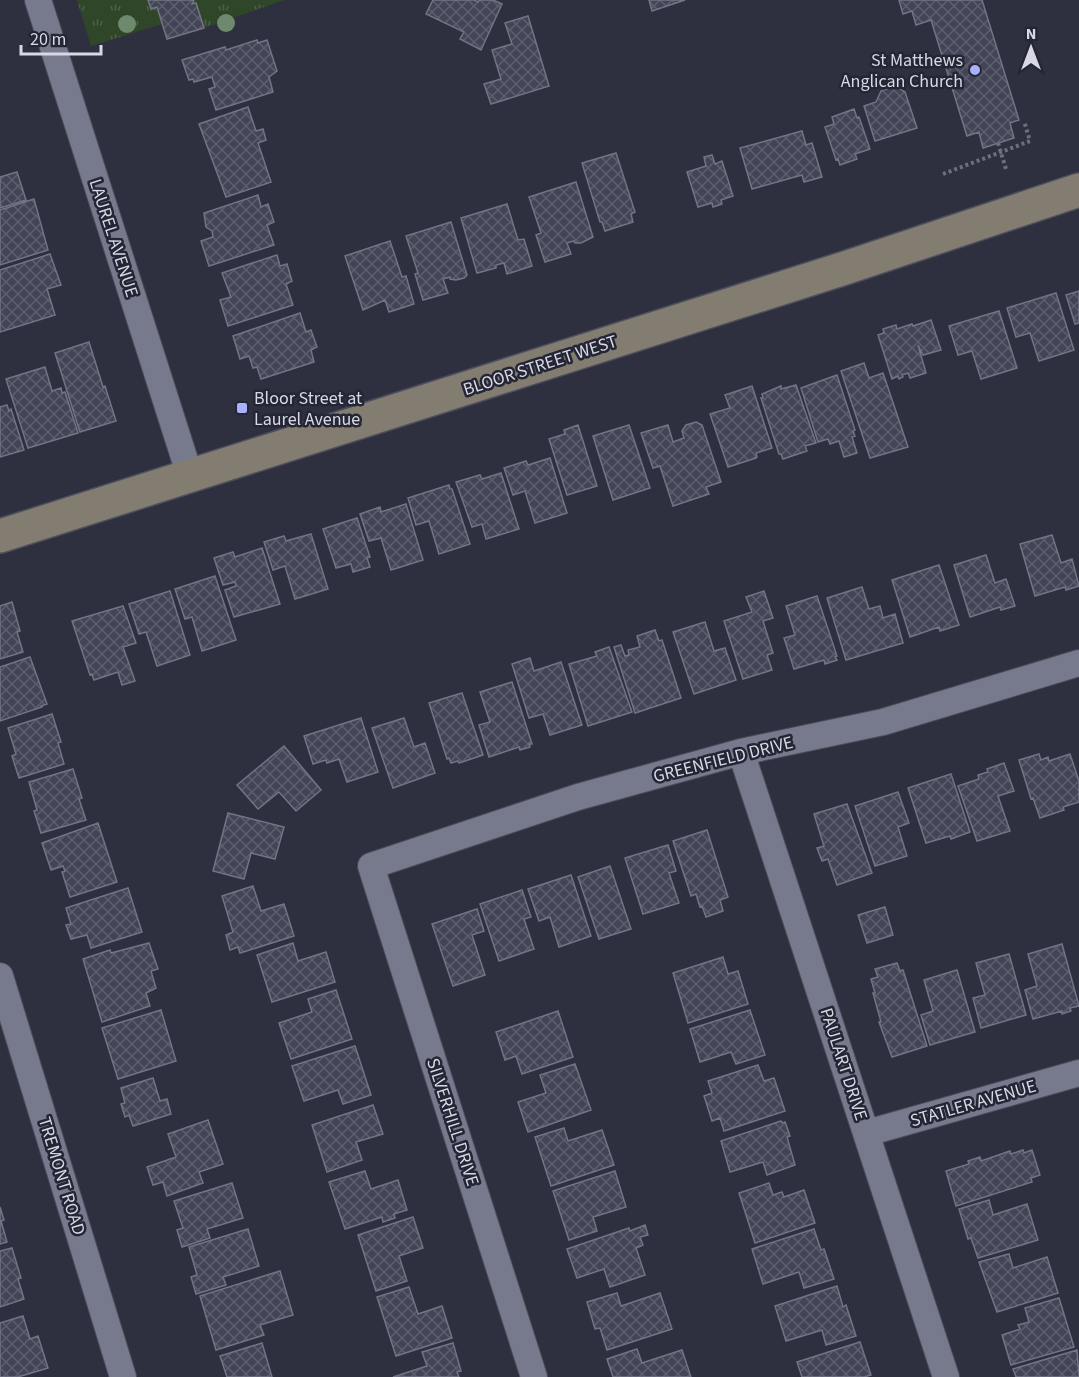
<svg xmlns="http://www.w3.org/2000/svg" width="1079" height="1377" font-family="'Source Sans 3',sans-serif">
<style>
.grass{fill:url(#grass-tufts)}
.building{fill:url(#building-cross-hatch);stroke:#727487;stroke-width:1.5}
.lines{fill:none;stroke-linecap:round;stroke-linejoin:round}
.minor-casing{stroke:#4c4e5b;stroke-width:28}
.secondary-casing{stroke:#4c4e5b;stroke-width:36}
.path{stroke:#6e6f7e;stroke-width:4;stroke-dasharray:3 3;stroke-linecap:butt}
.minor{stroke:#777a8d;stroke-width:26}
.secondary{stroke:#827c71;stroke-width:33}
.tree{fill:#6e896e}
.poi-dot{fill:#a9b0fc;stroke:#242636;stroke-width:2}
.labels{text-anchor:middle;stroke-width:5;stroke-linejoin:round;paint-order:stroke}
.poi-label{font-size:18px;fill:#d8d9e4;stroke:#242636;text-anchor:end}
.street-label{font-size:18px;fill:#d8d9e4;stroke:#242636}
</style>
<defs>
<pattern id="grass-tufts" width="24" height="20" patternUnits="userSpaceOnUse" patternTransform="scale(1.5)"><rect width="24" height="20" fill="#304629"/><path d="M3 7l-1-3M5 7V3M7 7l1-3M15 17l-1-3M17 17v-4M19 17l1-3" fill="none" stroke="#4d6048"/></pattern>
<pattern id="building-cross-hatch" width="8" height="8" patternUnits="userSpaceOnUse" patternTransform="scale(1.5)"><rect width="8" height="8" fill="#434456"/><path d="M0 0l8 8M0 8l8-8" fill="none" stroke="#5d5e6e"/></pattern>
</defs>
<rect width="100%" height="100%" fill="#2e3040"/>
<path class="grass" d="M77,0H148L151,9L157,7L162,24L91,46Z
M194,0H284L204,28L192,4Z"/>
<path class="building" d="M148,0H194L192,4L196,3L204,28L167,39L157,7L151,9Z
M433,0H474L478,2L479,0H493L502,4L481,50L460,39L464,32L426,14Z
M649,0H685L652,11Z
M899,0H982L1019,120L1010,123L1014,138L983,148L979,132L967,136L931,20L916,25L912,11L903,14Z
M528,16L549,86L491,104L484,84L501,79L492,50L512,44L505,23Z
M257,40L258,43L267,40L277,71L269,77L273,92L216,110L209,89L215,87L212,77L194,82L193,79L189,80L182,60L225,47L226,50Z
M895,86L905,92L917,128L875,141L864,106L876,102L881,91Z
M248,107L256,131L263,129L266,140L258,143L271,182L226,197L199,124Z
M854,109L857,118L859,117L870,149L855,154L857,159L840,165L838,159L836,160L825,127L834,124L832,117Z
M802,131L806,145L812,143L822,177L804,182L802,175L752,189L740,148Z
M616,153L635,212L631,214L633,222L605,231L602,222H600L582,163Z
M712,155L715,164L722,161L733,196L721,200L722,204L713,207L712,203L698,207L687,172L706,166L704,157Z
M17,172L26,200L0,208V177Z
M576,182L593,237L581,243H575L574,241L567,243L571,254L545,262L536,235L541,233L529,197Z
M258,195L261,207L268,204L274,222L267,225L274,245L209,266L201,241L213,237L212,231L206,227L204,213Z
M34,199L48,250L0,265V210Z
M507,204L518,240L524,239L532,266L507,274L504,263L496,265V268L477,273L461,218Z
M451,222L467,275L464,278L456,280L450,279V277L443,279L448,293L423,300L415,274L418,273L406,236Z
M390,241L402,277L406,276L414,304L389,312L385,300L363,310L345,256Z
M50,254L61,285L47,289L55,315L0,332V270Z
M277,255L280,266L287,264L292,281L286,284L293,305L228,326L220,300L231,297L222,273Z
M1079,291V323L1075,324L1066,295Z
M1056,293L1074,350L1039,361L1030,333L1016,337L1007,308Z
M999,311L1017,368L981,379L972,351L958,355L949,326Z
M300,313L306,332L311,330L317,347L311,350L314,362L261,379L257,367L253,368L249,356L240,359L233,336Z
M931,320L941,350L923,355L918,345L926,373L910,378L908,373L902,375L903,377L899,379L898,376L892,379L878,335L884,333L883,329L896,325L897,329L912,324L913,326Z
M89,342L103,387L105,386L116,421L80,432L55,353Z
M864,363L869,378L883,373L908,447L870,458L841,371Z
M45,367L52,391L61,388L62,393L65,392L78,433L28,448L6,379Z
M837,375L855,430L853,431L855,436L852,437L857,453L844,457L839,441L830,444L828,439L818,442L801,388Z
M796,385L816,443L805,446L807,451L783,459L781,454H779L761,398H763L762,394L781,386V389Z
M752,386L772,448L756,453L757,457L756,458L728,467L710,414L730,408L725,395Z
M7,405L9,411L11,409L24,450L0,457V407Z
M696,422L702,425L721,482L706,487L709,494L673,506L660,466L653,468L641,433L668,425L673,442L684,438L682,431L686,425Z
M578,425L597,486L567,495L549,439L565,434L564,430Z
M629,425L650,488L613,500L593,436Z
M550,458L567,513L535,523L525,491L513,495L504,468L526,461L528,465Z
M501,473L519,529L486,539L482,524L472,527L456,482L480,475L482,479Z
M449,485L450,489H452L470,544L439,554L429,521L416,525L408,498Z
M406,504L423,560L391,570L381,538L369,541L360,514L380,507L381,512Z
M357,518L370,557L367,558L370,567L353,572L351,564L336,568L323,529Z
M311,534L328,589L295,599L285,566L273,570L264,542L284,536L286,541Z
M1052,535L1061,563L1072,559L1079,586L1066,590L1065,587L1035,596L1020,544Z
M262,548L280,604L234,617L225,590L236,586L235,582L223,585L214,558L233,552L235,557Z
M986,555L995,583L1006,579L1015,606L1001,610L1000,607L970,617L954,565Z
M939,565L959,625L940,631L939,627L910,637L892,580Z
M215,576L236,640L202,651L192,617L185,619L175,589Z
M862,587L869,609L880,606L883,618L895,614L903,643L846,660L827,598Z
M170,591L190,655L157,666L146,632L139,634L129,604Z
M764,591L773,618L763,621L773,653L767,655L772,670L743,679L724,621L752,612L746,597Z
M817,596L837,656L835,657L837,660L825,664L824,660L794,669L784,638L795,635L786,606Z
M12,602L20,631L17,632L23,652L0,659V606Z
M123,606L136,643L123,647L135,681L122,685L118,672L94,680L92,674L90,675L72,621Z
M705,622L714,651L725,648L736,680L694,694L673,632Z
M655,630L659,641L662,640L681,698L635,713L614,647L621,645L625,656L629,655L628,650L640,647L637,636Z
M609,647L632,712L588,726L569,664L597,656L595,652Z
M30,657L47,704L41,706L42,707L0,721V667Z
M530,658L534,671L561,662L582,725L550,735L543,714L529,718L512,664Z
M512,682L532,744H529L530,747L520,750L519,747L489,757L479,725L490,722L480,692Z
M462,693L483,755L459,763L458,761L451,763L449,758L447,759L429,703Z
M52,714L61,742L58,743L64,764L19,778L12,756L16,754L8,728Z
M361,718L378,772L347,782L339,759L327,763L326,760L313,764L304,736Z
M404,718L414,747L425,743L435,773L393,788L372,728Z
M284,746L321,790L296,811L279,792L258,809L237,785Z
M1039,754L1041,760L1048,757L1049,761L1070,754L1079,781V802L1063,807L1064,810L1040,818L1033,798L1031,799L1019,760Z
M1004,763L1014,791L998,796L1010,831L977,841L958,786L979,779L978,775L988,772L987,769Z
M73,769L82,798L79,799L86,820L41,833L34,811L37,810L29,782Z
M951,774L970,832L951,839L950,836L926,843L908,788Z
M898,792L909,823L898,827L907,856L875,866L855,806Z
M847,804L872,873L837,885L828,859L822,861L817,848L824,846L814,814Z
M228,813L284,827L275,859L251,853L244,879L213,871Z
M98,823L117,882L70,897L62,872L65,871L63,866L51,870L42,843Z
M707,830L728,897L720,900L723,911L706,917L702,906L700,907L696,894L691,896L673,841Z
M668,845L676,871L669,873L679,903L643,914L625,858Z
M610,866L631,929L599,939L578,877Z
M571,875L591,936L559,947L550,917L539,921L528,889Z
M253,886L261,911L284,904L294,936L240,953L238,947L230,950L226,935L233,932L222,896Z
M128,888L142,932L91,948L87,935L71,939L66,925L71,924L66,908Z
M522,890L531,917L524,919L534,949L499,961L480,904Z
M885,907L893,935L867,943L858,915Z
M477,909L484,931L472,935L485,975L453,986L432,924Z
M149,943L158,969L151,971L156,988L146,993L150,1006L102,1022L83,959L110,950L111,953Z
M293,943L298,961L326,952L335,982L272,1002L257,955Z
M1062,944L1079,1006L1070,1008L1071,1011L1062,1014V1011L1033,1019L1025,990L1037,986L1028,954Z
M1009,954L1026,1015L981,1028L973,998L985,995L976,963Z
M723,957L728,974L738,971L748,1004L688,1023L673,973Z
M897,963L900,971L903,970L927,1046L892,1057L879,1022H881L873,993H875L871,979L878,977L875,969Z
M957,970L975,1032L930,1045L921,1015L933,1011L924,980Z
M336,990L352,1039L291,1059L279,1023L312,1012L308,999Z
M161,1010L176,1061L118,1079L102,1028Z
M750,1010L765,1055L736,1064L731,1052L700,1062L690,1029Z
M558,1011L573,1057L522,1074L516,1056L505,1060L496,1032Z
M355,1046L371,1095L343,1104L338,1090L304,1101L292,1066Z
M575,1064L591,1110L528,1132L518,1102L546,1093L540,1075Z
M758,1065L764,1081L774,1078L785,1111L724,1131L720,1118L712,1121L704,1096L712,1093L708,1081Z
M153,1078L160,1101L167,1099L171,1114L133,1126L129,1115L125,1117L121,1104L125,1103L121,1088Z
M373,1105L383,1134L356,1142L362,1160L327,1172L312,1125Z
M208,1120L223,1164L199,1172L203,1183L167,1196L163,1182L153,1185L147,1167L176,1157L168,1134Z
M781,1121L782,1123L785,1122L790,1136L787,1137L795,1165L767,1175L763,1162L730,1172L721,1141Z
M564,1128L568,1141L602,1130L614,1165L551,1186L535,1137Z
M1023,1150L1024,1153L1032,1150L1040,1175L1031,1178L1032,1182L956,1206L946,1171L969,1164L968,1161L980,1157L981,1161L1010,1151L1011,1154Z
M365,1171L371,1189L398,1180L407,1210L394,1214L395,1218L383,1222L382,1217L345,1229L329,1182Z
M615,1171L626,1207L593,1217L597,1231L569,1240L553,1191Z
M232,1183L243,1218L207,1229L210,1238L182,1247L177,1230L183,1228L174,1201Z
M769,1183L773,1195L782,1192L784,1197L804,1190L815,1223L755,1243L739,1193Z
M989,1200L993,1215L1027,1204L1038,1240L978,1258L971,1238L968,1239L959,1209Z
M0,1207L4,1220L1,1221L7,1242L0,1244Z
M413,1217L423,1248L399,1256L407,1281L376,1291L358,1235Z
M645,1225L648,1235L640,1237L643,1245L636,1248L645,1275L610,1287L604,1269L577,1278L567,1249L629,1228L630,1231Z
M248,1229L259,1266L223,1277L226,1285L196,1294L191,1277L197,1275L189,1247Z
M814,1229L821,1250L824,1249L834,1279L804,1288L799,1272L763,1284L752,1249Z
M12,1248L21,1278L18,1279L24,1299L0,1307V1251Z
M1009,1254L1013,1268L1047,1257L1058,1293L997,1312L979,1262Z
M280,1271L293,1315L260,1325L264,1335L216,1350L200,1296Z
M837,1286L843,1307L846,1305L856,1336L826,1345L822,1330L786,1341L775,1306Z
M409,1287L418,1314L442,1306L452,1338L396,1356L377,1297Z
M617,1293L621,1306L660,1293L672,1329L607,1350L600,1328L595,1329L587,1302Z
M1059,1298L1074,1347L1011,1365L1002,1335L1020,1329L1018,1325L1029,1322L1025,1308Z
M23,1316L30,1339L38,1336L48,1368L18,1377H0V1323Z
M860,1342L871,1375L864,1377H802L797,1362Z
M262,1343L272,1377H227L220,1356Z
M453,1343L461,1371L457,1372L459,1377H393L427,1366L422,1352Z
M637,1349L642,1363L682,1350L691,1377H613L607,1359Z
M1077,1350L1079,1377H1016L1013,1369Z"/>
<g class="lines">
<g class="minor-casing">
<path id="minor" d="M38,0L190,476
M741,752L946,1377
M0,976L123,1377
M867,1133L1079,1073
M534,1377L371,866L578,797L741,752L883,722L1079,663"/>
</g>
<g class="secondary-casing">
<path id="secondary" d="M0,536L845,268L1079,190"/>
</g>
<path class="path" d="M998,143L1006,169
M943,174L1030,141L1024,121"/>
<use href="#minor" class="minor"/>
<use href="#secondary" class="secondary"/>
</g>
<g class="tree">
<circle cx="226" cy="23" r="9"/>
<circle cx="127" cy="24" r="9"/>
</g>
<g class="poi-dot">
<circle cx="975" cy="70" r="6"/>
<rect x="236" y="402" width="12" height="12" rx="3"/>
</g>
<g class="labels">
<g class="poi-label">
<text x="963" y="66">St Matthews<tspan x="963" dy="21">Anglican Church</tspan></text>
<text x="254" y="404" text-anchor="start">Bloor Street at<tspan x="254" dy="21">Laurel Avenue</tspan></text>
</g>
<g class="street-label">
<text transform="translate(114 238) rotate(72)" y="6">LAUREL AVENUE</text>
<text transform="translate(540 365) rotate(-18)" y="6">BLOOR STREET WEST</text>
<text transform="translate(723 759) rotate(-14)" y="6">GREENFIELD DRIVE</text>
<text transform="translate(844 1064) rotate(72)" y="6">PAULART DRIVE</text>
<text transform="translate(973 1103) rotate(-16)" y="6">STATLER AVENUE</text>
<text transform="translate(453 1122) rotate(72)" y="6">SILVERHILL DRIVE</text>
<text transform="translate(62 1176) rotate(73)" y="6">TREMONT ROAD</text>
</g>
</g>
<g transform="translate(1031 48)" stroke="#242636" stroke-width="4.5" paint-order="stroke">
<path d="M0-4.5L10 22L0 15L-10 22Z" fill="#d8d9e4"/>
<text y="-9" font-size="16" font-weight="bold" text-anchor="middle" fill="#d8d9e4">N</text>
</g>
<path d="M21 45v9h80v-9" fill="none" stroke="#d8d9e4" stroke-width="3"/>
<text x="30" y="45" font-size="18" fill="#d8d9e4" stroke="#242636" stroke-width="4.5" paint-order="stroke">20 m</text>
</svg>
